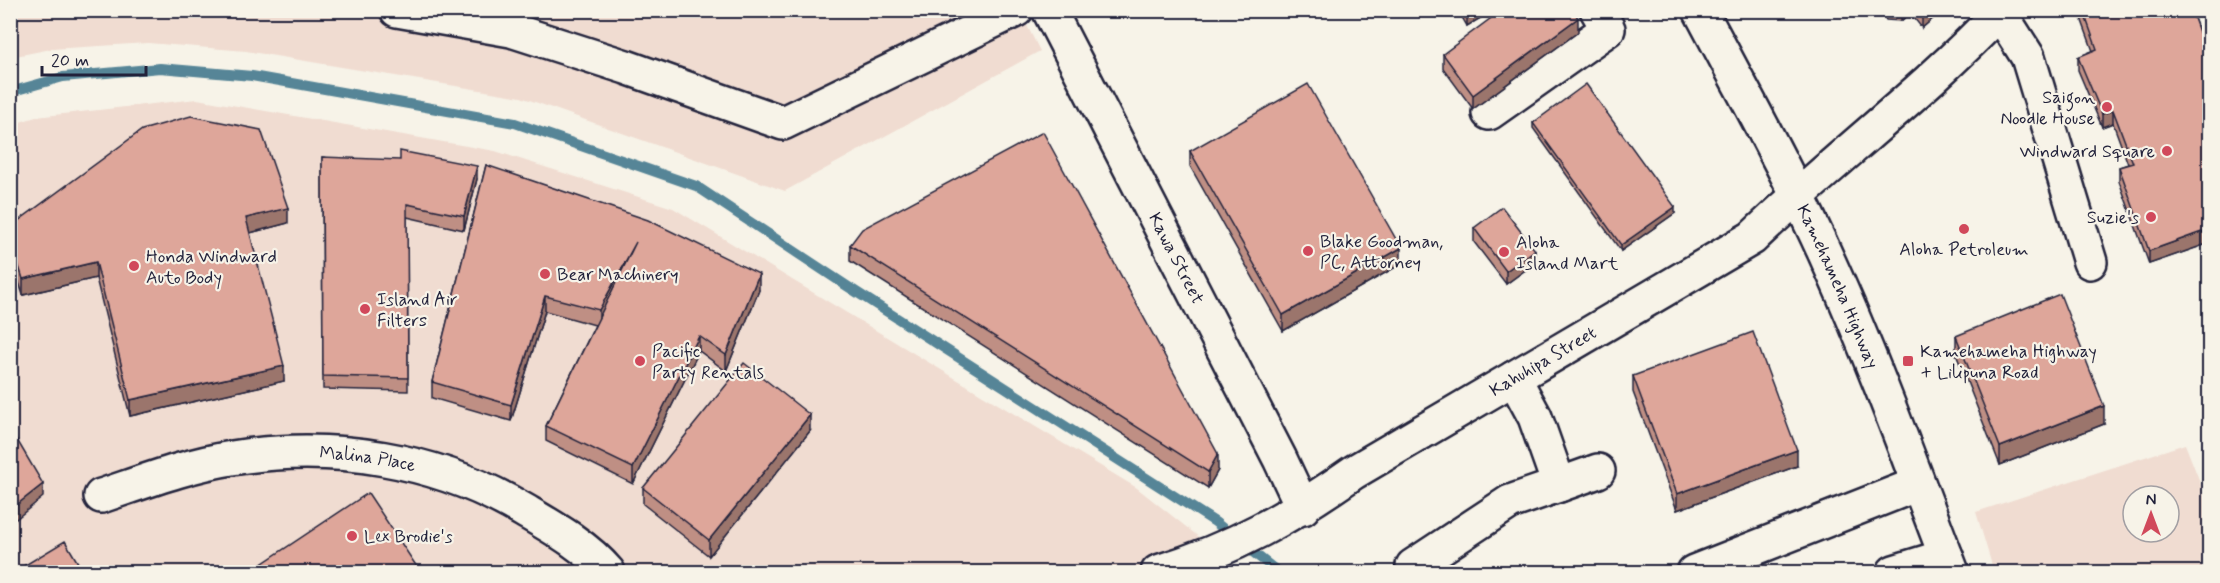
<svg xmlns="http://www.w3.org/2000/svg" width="2220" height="583" font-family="Mynerve,sans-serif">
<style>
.built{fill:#f0dcd1;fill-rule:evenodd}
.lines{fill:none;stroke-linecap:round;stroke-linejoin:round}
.stream{stroke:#568597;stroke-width:10}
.minor-casing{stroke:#22223b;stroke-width:38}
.major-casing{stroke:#22223b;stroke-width:38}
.minor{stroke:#f7f3e8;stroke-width:33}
.major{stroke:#f7f3e8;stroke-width:33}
.wall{fill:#bf8f84;stroke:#22223b;stroke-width:1.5}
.shaded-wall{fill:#9b746c;stroke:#22223b;stroke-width:1.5}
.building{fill:#dea69a;stroke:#22223b;stroke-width:1.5}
.poi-dot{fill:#d1495b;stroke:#f7f3e8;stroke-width:2}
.labels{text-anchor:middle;stroke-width:4.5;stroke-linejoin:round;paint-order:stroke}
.poi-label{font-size:18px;fill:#22223b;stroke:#f7f3e8;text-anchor:start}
.street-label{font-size:18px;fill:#22223b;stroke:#f7f3e8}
</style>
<rect width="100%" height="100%" fill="#f7f3e8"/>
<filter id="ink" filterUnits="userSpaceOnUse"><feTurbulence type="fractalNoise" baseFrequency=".0167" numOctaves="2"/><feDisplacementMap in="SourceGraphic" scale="12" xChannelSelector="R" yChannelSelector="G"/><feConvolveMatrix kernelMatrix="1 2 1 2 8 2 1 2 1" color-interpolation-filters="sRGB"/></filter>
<g filter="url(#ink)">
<path class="built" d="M11,10H1019L1040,51L785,191L521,97L246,51L148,43L51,49L11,57Z
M197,99L495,151L673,208L1137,488L1243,572H11L10,125L36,117Z
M2185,444L2209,505V572H1994L1976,512ZM2133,496H2169V532H2133Z"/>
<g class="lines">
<path class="stream" d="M10,92L63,77L160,68L252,76L515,123L696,186L847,286L1215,522L1278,572"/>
<g class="minor-casing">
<g id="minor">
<path d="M397,10L511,30L626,67L783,123L1016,10"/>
<path id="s1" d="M1049,10L1280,459L1303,508"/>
<path d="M2000,13L2028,57L2090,262"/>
<path d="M1489,113L1608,29L1597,10"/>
<path d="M1559,485L1598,471"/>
<path id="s2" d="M101,496C143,482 187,465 232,458C332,442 437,458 525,511C554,528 586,546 608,572"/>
<path id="s3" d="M1158,572C1233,549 1290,517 1354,472L1752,238C1833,160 1924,92 2002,10"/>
<path d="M1417,572L1413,566L1510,502L1559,485L1535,417L1514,378"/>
<path d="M1694,572L1918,484"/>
<path d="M1894,572L1946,556"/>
</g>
</g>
<g class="major-casing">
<g id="major">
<path id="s4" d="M1700,10C1745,95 1792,179 1831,267C1876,367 1913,470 1952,572"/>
</g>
</g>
<use href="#minor" class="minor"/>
<use href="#major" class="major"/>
</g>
<path class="wall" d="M1458,10H1494L1467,26Z
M1881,10H1943L1922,28L1910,13L1901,21L1886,20Z
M2081,10H2191L2210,62V243L2149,264L2119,181V167L2128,164L2113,123L2102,127L2078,70V57L2093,51L2081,18Z
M1578,32L1473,109L1443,68V54Z
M1533,123L1675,213L1621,251L1533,128Z
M1190,151L1401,264L1283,331L1190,166Z
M322,157L477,179L464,230L407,217L408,391L323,389Z
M486,165L759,290L726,371L699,351L633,484L546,441V426L595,325L545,311L511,421L432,398V382Z
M288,223L250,233L284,381L130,416L96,278L23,295L10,254V227Z
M1474,228L1535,263L1506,284L1474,242Z
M850,245L1218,470L1208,488L850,261Z
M1956,336L2104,424L2000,465L1956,354Z
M1633,376L1797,466L1677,510L1633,392Z
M810,431L709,556L643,504V488Z"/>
<path class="shaded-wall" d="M1470,10H1494L1467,26V13Z
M1901,10H1910V13L1901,21Z
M1924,10H1943L1922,28V12Z
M1578,18V32L1473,109V95Z
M2113,110V123L2102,127V114Z
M477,166V179L464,230V216Z
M1675,207V213L1621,251V245Z
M288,208V223L246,234V218Z
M2210,229V243L2149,264V251Z
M636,242L599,326V310Z
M1401,248V264L1283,331V315Z
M1535,250V263L1506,284V271Z
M96,262V278L23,295V279Z
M759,274V290L726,371V355Z
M545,296V311L511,421V405Z
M699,336V351L633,484V468Z
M284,366V381L130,416V400Z
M2104,406V424L2000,465V447Z
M810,415V431L709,556V540Z
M1797,450V466L1677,510V494Z
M1218,454V470L1208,488V472Z
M43,484V497L10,524V510Z"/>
<path class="building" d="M1502,10H1573L1578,18L1473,95L1443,54Z
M2083,10H2191L2210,62V229L2149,251L2119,167L2133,163L2113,110L2102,114L2078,57L2097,49Z
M1308,84L1401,248L1283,315L1190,151Z
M1586,84L1675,207L1621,245L1533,123Z
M191,116L261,130L288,208L246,218L284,366L130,400L96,262L23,279L10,238V227L142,130Z
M1043,132L1218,454L1208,472L850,245L862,229Z
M400,151L477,166L464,216L407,204L408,378L323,376L322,157L400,160Z
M486,165L648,220L759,274L726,355L699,336L633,468L546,426L636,242L599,310L545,296L511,405L432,382Z
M1502,207L1535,250L1506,271L1474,228Z
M2060,294L2104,406L2000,447L1956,336Z
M1753,332L1797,450L1677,494L1633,376Z
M744,363L810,415L709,540L643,488Z
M10,428L43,484L10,510Z
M368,493L421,573H248Z
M65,541L84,573H12Z"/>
</g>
<g class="poi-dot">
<circle cx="2107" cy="107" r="6"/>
<circle cx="2167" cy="151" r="6"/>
<circle cx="2151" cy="217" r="6"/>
<circle cx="1964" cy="229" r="6"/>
<circle cx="1308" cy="251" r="6"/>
<circle cx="1504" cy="252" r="6"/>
<circle cx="134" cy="266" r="6"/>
<circle cx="545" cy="274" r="6"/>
<circle cx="365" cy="309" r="6"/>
<circle cx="640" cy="361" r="6"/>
<rect x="1902" y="355" width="12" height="12" rx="3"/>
<circle cx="352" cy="536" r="6"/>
</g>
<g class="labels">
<g class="poi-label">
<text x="2095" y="103" text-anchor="end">Saigon<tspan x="2095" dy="21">Noodle House</tspan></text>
<text x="2155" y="157" text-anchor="end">Windward Square</text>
<text x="2139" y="223" text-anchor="end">Suzie's</text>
<text x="1320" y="247">Blake Goodman,<tspan x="1320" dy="21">PC, Attorney</tspan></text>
<text x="1516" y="248">Aloha<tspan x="1516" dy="21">Island Mart</tspan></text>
<text x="1964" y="255" text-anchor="middle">Aloha Petroleum</text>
<text x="146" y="262">Honda Windward<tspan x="146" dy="21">Auto Body</tspan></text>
<text x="557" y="280">Bear Machinery</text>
<text x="377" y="305">Island Air<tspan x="377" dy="21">Filters</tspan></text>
<text x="652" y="357">Pacific<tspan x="652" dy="21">Party Rentals</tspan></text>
<text x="1920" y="357">Kamehameha Highway<tspan x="1920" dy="21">+ Lilipuna Road</tspan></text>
<text x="364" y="542">Lex Brodie's</text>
</g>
<g class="street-label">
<text dy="6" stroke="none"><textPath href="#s1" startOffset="279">Kawa Street</textPath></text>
<text dy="6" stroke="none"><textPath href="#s4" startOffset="309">Kamehameha Highway</textPath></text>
<text dy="6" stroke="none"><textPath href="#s3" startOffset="440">Kahuhipa Street</textPath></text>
<text dy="6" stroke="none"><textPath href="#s2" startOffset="273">Malina Place</textPath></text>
</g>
</g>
<rect width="2220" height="583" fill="none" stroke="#f7f3e8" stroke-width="36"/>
<rect x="18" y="18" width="2184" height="547" fill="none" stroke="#22223b" stroke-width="2" filter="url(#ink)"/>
<g transform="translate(2151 514)"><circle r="28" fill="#f7f3e8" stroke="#a29fa3" stroke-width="1.5"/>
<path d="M0-4.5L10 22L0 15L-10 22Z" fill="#d1495b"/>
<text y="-9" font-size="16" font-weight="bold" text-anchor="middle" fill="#22223b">N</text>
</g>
<path d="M42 66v9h104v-9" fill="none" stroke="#22223b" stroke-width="3"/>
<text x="51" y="66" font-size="18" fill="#22223b" stroke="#f7f3e8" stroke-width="4.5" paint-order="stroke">20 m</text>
</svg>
